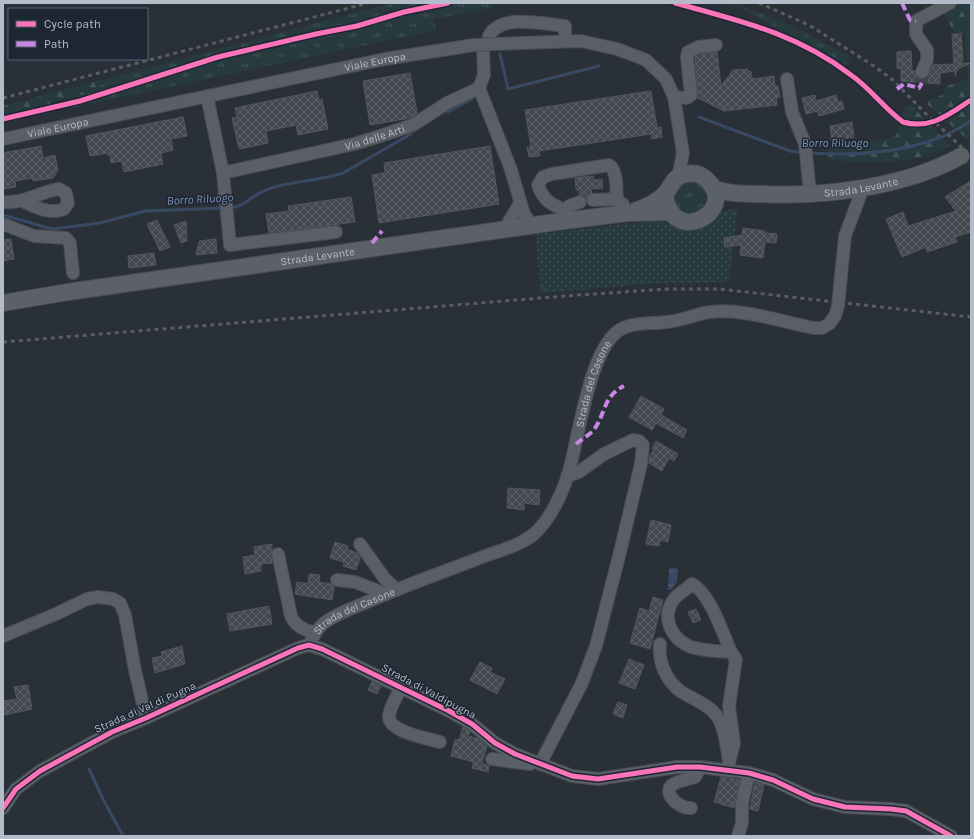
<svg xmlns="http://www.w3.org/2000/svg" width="974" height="839" font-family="Karla,sans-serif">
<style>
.grass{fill:url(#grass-tufts)}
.forest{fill:url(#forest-firs)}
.garden{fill:url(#garden-dots)}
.water{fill:url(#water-ripples)}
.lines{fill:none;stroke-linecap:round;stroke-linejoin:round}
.stream{stroke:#384963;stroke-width:3}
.building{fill:url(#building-cross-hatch);stroke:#52575f}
.minor-tunnel{stroke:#3f454e;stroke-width:12;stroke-dasharray:12 6;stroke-linecap:butt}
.minor-casing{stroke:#484c53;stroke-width:14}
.major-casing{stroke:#484c55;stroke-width:18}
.minor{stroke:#5a5e66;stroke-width:12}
.major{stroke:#5c6168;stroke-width:16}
.rail{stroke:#595d64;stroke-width:3;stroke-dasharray:4 4;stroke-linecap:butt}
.minor-bridge-casing{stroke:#484c53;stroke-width:14;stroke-linecap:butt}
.minor-bridge{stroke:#5a5e66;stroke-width:12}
.quiet{stroke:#c787e3;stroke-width:4;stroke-dasharray:8 4;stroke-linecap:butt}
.cycleway-casing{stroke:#1d2633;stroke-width:8}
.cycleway{stroke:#fb73b8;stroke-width:5}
.labels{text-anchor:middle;stroke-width:3;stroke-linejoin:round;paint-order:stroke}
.street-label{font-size:11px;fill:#b4bcc9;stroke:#1d2633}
.water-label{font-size:12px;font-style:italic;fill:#7c92b1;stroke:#1d2633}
</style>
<defs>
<pattern id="grass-tufts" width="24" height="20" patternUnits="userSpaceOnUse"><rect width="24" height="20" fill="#273a3e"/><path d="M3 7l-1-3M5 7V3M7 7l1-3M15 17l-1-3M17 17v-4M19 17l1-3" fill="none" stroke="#445559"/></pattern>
<pattern id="forest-firs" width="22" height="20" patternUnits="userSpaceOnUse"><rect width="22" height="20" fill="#273a3e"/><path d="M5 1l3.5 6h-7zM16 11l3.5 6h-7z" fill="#445559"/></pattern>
<pattern id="garden-dots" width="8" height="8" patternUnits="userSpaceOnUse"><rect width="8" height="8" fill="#273a3e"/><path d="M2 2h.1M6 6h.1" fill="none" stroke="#445559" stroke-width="1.8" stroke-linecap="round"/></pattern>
<pattern id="water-ripples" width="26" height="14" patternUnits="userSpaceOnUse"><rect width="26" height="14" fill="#384963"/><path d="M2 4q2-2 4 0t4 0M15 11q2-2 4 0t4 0" fill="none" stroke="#526178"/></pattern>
<pattern id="building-cross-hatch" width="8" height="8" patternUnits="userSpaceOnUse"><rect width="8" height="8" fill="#444950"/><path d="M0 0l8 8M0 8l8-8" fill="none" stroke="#5d6168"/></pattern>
</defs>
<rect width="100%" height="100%" fill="#2a3038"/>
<path class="grass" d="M392,3H492L493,7L478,11L433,19L436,30L72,108L70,99L98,89L105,79Z
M730,3L742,6L790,25L852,58L846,65C809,41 768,25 730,3Z
M674 197a16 16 0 1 1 32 0a16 16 0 1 1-32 0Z"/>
<path class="forest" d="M959,3H971V137L967,139L927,104L929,100L942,95L946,86L968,79L965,33H954L943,10Z
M105,79L98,89L84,94L3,117V106Z
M912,105L950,146C939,151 929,155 918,158C896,163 849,163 827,159L832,148C853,140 875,143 896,136L900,124L899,115L905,108Z"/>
<path class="garden" d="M738,209L729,282L659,283L540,293L536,234L655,221C663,221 673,226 680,224C700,221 718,211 738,209Z"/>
<path class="water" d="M671,567L678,569L677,582L672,589L668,590L669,570Z"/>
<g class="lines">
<path class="stream" d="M500,54L508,89L599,66
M448,112L472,99
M699,117L790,151L803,153
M809,153C852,156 898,153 939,138C950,134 961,127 971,121
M230,208C244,207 250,197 262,192C286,180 318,182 343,173L411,134
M3,215L52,229L100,223L145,211L224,208
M89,769L103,799L123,836"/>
</g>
<path class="building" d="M952,34H961L963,60L961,63H971L958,69L955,76V71L940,73V84L901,81V68L897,69V52L911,51L912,71H915L919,79H923L929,75L933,65L954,64Z
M717,52L721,86L733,70L747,69L751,72L752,79L774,76L775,86H778L780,97L776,98L777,105L724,111L698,98L695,57L700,54Z
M410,73L417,113L410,118L370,125L363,81Z
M317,91L319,100L322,99L328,129L298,135L296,125L266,131L268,143L239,149L232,118L237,117L235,108Z
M651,91L657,128L661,127L662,137L652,139L651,134L539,151L540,156L529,157L527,147H531L525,110Z
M815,95L816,101L836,95L838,102L842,101L844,109L819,116L817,111L806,114L802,98Z
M183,117L187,136L171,139L173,150L161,153L163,164L124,172L122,161L111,163L110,155H107V153L90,156L86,136Z
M852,122L854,137L832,141L830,126Z
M41,146L43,158L55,155L58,170L53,178L33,181L32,178L15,181L16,187L3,189V153Z
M490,146L499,204L379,223L372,175L385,173L384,163Z
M593,176L594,180L602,179L603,188L591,189L592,193L586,198L579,195V190H576L575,178Z
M971,181V232L955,237L957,242L927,252L926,247L902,257L886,219L903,212L908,226L956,211L945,197Z
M351,197L355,222L269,233L266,214L289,211L288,206Z
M157,220L170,247L160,251L147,224Z
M186,221L187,241L181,243L174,225Z
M743,228L765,231V233L777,234L776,243L765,242L763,258L740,255L741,245L725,247L724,238L742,235Z
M11,239L14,259L3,261V240Z
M216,239L217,253L196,255L199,241Z
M154,253L156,265L129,268L128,256Z
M641,396L664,409L661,415L687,430L683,438L656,423L652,430L629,417Z
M656,441L678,454L674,461L669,458L662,471L649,463V457L654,449L652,448Z
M508,488L540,490L539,505L524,503V510L507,508Z
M651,520L671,525L668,542L660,540L659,546L646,544Z
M335,542L348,546L347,549L357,553L360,558L356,570L343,566L344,562L330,558Z
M272,544V563L261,564V571L245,574L243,557L255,555L254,547Z
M309,574L320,575L319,582L331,584L334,587L332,600L295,594L297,582L308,584Z
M653,597L663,600L650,649L630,643L640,608L649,611Z
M269,606L272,624L230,631L227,614Z
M696,609L701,620L693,623L688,612Z
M182,646L185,664L155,673L152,658L162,656L161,652Z
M629,659L644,665L635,689L619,683Z
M480,662L492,668L490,672L505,679L497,694L470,680Z
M372,682L381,686L377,694L368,690Z
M28,685L32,709L5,715L3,701L17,699L14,687Z
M618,702L627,705L623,718L613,714Z
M463,727L470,732L468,736L479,739L487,746L482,763L489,766L488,772L472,768L474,762L451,756L455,739L459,740Z
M721,777L740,780L734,808L714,802Z
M755,782L764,785L758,811L750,809Z"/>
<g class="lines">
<path class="minor-tunnel" d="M922,83V72"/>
<g class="minor-casing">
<g id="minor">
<path d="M489,36C500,13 544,24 565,26V40"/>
<path d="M494,44L581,41L617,49L646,60L666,79L674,97L683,153L678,177"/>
<path d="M922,72L927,60V50L916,34V21L950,3"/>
<path d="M787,79L792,112L805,144L810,193"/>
<path d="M479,88L510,167L524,214L533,226"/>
<path d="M207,96L223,173L230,245L336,232"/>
<path d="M674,97L687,98L691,95L687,57L688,52L698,47L716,45"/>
<path id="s1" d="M3,139L385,59L474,45"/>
<path id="s2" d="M223,173L354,144L380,136L413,125L447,103L479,88L484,75L483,50"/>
<path d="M593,200L614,199L623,204"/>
<path d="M3,202C23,204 39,192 59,189L66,193L68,203L64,209C50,215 35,207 22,201"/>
<path d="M566,210C551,205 543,200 538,185L543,177L552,174L609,165C618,171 616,190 617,200"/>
<path d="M562,217L569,206L580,202"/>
<path d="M3,224L34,236L66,238L70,243L73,273"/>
<path d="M504,230L520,203"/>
<path d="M360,544L385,579L397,590"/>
<path d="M278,554L291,616C296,627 303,629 315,633"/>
<path d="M337,580L355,582L386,594"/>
<path d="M3,636L56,614L87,599L98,597L113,599L120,603L125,615L135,670L146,718"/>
<path d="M660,644C658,662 666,680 680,691C692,699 707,703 716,715C725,726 726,746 729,760"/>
<path id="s3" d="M309,645C313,636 317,629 324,623C337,613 353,608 367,602C406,585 446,571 485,556C501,550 522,545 535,533C551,518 561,496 568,475C579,439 589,344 623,328C636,322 653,324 667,322C682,321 695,314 710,312C743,308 782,322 814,328H822L829,324L835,316L838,306L845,236L863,188"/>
<path d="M402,687C397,695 391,705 389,715C387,732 427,738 440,742"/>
<path d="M492,759L530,764"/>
<path d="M729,763L734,743L729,706L736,659L731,652C718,651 704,651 691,647C671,639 660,616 675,598C679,593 687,589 692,584C710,593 723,634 731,652"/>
<path d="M540,764L582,683L596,646L619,556L641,464L643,445L639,441L633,440L604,454L579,472L567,476"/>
<path d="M3,808L16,789L40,771L112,732L146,718L298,648L309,645L322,649L449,711L472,724L495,743L515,754L572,776L598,779L677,767H700L749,773L773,780L813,799L845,807L891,809L906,811L951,836"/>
<path d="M691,808C680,809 662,794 672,785C677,781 689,779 695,777L700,767"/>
<path d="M738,836L742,823V804L749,773"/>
</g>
</g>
<g class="major-casing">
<g id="major">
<path id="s4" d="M713,188C728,194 745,194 762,194C826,197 905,187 961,156"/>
<path d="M635,211C646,207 657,202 665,194C672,186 673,176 686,174C695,172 703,175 709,182C737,212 671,248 665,194"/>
<path id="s5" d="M3,303L68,292L563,221L628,213L671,212"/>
</g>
</g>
<use href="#minor" class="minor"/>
<use href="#major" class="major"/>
<path class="rail" d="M759,3L809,25L874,66L893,80L924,112L971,156
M3,98L368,3
M3,342L578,295L668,289H719L971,317"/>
<g class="minor-bridge-casing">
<path id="minor-bridge" d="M474,45L494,44"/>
</g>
<use href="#minor-bridge" class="minor-bridge"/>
<path class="quiet" d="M902,3L910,20L916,21
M897,89L904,84L919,88L922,83
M372,243L382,231
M576,444C581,440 587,436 592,432C606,416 602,396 624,386"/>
<g class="cycleway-casing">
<path id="cycleway" d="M675,3C740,21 796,33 851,75C870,88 884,108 903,122C931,130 949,114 971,100
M3,119L80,101L218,57L316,34L357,26L404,12L448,3
M3,808L16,789L40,771L112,732L146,718L298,648L309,645L322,649L449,711L472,724L495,743L515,754L572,776L598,779L677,767H700L749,773L773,780L813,799L845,807L891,809L906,811L951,836"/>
</g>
<use href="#cycleway" class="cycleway"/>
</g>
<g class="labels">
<g class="street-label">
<text dy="4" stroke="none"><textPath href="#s1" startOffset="380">Viale Europa</textPath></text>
<text dy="4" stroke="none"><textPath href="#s1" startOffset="56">Viale Europa</textPath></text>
<text dy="4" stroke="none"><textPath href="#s2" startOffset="156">Via delle Arti</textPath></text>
<text dy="4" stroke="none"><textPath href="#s4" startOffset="149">Strada Levante</textPath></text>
<text dy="4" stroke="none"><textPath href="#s5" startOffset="318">Strada Levante</textPath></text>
<text dy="4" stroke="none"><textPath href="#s3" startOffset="419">Strada del Casone</textPath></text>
<text dy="4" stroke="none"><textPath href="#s3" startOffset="59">Strada del Casone</textPath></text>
<text transform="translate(429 691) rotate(28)" y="4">Strada di Valdipugna</text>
<text transform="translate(145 707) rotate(-24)" y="4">Strada di Val di Pugna</text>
</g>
<g class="water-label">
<text x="835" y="147">Borro Riluogo</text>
<text transform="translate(200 199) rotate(-3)" y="4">Borro Riluogo</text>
</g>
</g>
<rect width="974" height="839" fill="none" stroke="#b4bcc9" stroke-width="8"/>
<rect x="8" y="8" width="140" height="52" fill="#1d2633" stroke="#59626f"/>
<rect x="16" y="21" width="20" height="6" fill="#fb73b8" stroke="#59626f"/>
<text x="44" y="28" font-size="12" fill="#b4bcc9">Cycle path</text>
<rect x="16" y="41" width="20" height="6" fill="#c787e3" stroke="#59626f"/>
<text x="44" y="48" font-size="12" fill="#b4bcc9">Path</text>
</svg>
